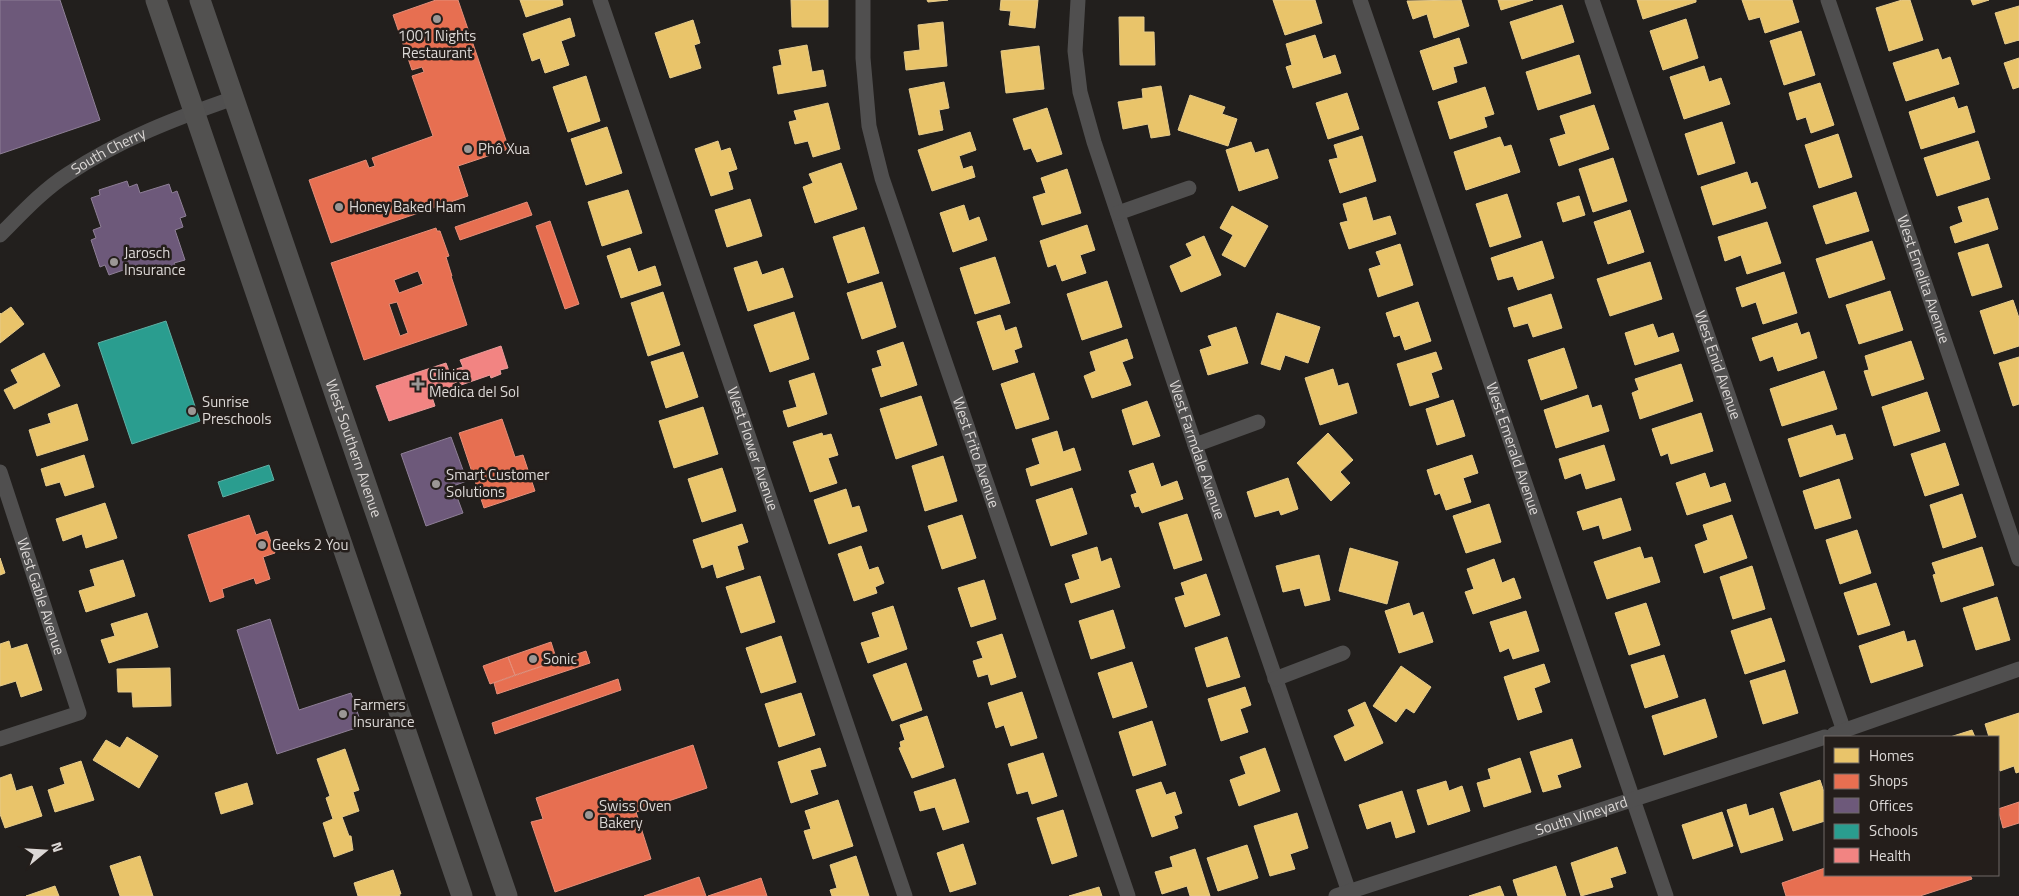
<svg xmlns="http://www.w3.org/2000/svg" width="2019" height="896" font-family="'Titillium Web',sans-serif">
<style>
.homes{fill:#e9c46a;stroke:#e5ca8a}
.shops{fill:#e76f51;stroke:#e48e79;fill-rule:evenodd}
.offices{fill:#6d597a;stroke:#8e7f96}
.schools{fill:#2a9d8f;stroke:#5fafa4}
.health{fill:#f28482;stroke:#eb9d9b}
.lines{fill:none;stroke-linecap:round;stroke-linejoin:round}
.street{stroke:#504f4f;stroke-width:15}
.secondary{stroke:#525150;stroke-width:21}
.poi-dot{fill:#9b9795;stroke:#241e1b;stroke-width:2}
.labels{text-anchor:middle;stroke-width:5;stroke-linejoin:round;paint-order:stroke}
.poi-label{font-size:15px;fill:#dcd8d6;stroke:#241e1b;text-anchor:start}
.street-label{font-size:15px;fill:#dcd8d6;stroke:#241e1b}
</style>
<rect width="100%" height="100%" fill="#221f1d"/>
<path class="homes" d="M520,0H562L563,5L526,17Z
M791,0H828V27H792Z
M927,0H948L928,2Z
M1001,0H1038L1035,28L1009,25L1011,11L1000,10Z
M1273,0H1315L1322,23L1285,35Z
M1461,0L1469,26L1434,38L1427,14L1413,19L1407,1Z
M1498,0H1533L1501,10Z
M1637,0H1696V2L1643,19Z
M1742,0H1792L1799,22L1765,33L1760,17L1749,20Z
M1902,0H1910L1923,40L1889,51L1876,8Z
M1971,0H1989L1973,5Z
M1562,5L1574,42L1522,59L1510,22Z
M2019,6V41V40L2005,44L1995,13Z
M1119,17H1144V32H1154L1155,65H1120Z
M570,18L575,36L561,41L569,65L545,73L540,58L532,61L523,34Z
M1686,19L1698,58L1663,70L1650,31Z
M693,20L700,43L694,45L701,68L670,78L655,33Z
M943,22L947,66L906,70L904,52L920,50L918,25Z
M1801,31L1815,75L1784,85L1770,41Z
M1315,35L1323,59L1335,55L1341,73L1293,88L1286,67L1292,65L1286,44Z
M1459,38L1467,63L1453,67L1457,82L1433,90L1420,51Z
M807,45L812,72L823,70L826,86L778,94L773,67L782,65L779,50Z
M1039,46L1044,89L1006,93L1001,51Z
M1938,49L1942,60L1950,57L1959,84L1906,101L1893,63Z
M1579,55L1591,93L1538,110L1526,72Z
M2019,58V87L2013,89L2004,63Z
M1704,66L1709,82L1721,78L1730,104L1684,119L1670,77Z
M586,76L600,121L568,132L553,87Z
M944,82L949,108L939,110L943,130L919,135L909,89Z
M1820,83L1834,125L1811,133L1806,117L1797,120L1789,93Z
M1161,86L1170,135L1151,138L1148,124L1123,129L1118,102L1143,98L1142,89Z
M1485,87L1494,114L1484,117L1487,127L1450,139L1438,102Z
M1347,93L1359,129L1328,139L1316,103Z
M1190,95L1225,107L1222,114L1237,119L1228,146L1178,130Z
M1954,97L1958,109L1967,106L1975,132L1921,149L1909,112Z
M828,103L840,149L813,157L808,141L795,144L789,122L797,120L794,111Z
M1594,105L1609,149L1559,166L1550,139L1566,134L1560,116Z
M1047,108L1062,154L1037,162L1031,148L1024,150L1013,119Z
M1722,122L1735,163L1698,175L1685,134Z
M607,127L622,173L586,185L571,139Z
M970,132L976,150L959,156L963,169L972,166L975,177L932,191L918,150Z
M1838,134L1852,177L1819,188L1805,145Z
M1362,136L1376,181L1340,193L1329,160L1338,158L1334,145Z
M1500,137L1504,147L1511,145L1520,172L1466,190L1454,152Z
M718,141L721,151L730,148L737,169L728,172L733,189L711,196L695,149Z
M1978,141L1990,179L1937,196L1924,158Z
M1251,142L1255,153L1268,149L1278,178L1239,191L1226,150Z
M1613,158L1627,201L1593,212L1579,169Z
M841,163L857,209L815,223L803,187L813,183L809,174Z
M1067,169L1081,213L1042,225L1033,197L1046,193L1041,178Z
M1747,172L1751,184L1757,182L1766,208L1713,225L1701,187Z
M628,190L642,233L602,246L588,202Z
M1856,192L1869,231L1826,244L1813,206Z
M1507,194L1521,237L1490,247L1476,204Z
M1579,196L1585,215L1563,222L1557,203Z
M1366,197L1373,221L1390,216L1396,234L1349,249L1340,223L1348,221L1343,204Z
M1988,198L1998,229L1955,243L1950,227L1963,222L1958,207Z
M750,199L762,236L727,247L715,210Z
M964,205L969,221L979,217L987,240L953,252L940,213Z
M1232,206L1268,226L1245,267L1222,255L1233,235L1220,228Z
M1630,210L1644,252L1608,264L1594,222Z
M1767,222L1781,263L1747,274L1741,255L1725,261L1718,237Z
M1087,225L1095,250L1080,255L1086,273L1062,281L1056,264L1048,267L1040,241Z
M864,227L879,273L848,283L833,237Z
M1204,236L1221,275L1181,292L1170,266L1192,256L1186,244Z
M1542,241L1554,278L1518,290L1513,276L1498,280L1491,258Z
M1872,241L1885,279L1829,298L1816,259Z
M1400,244L1413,285L1378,297L1369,269L1381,265L1376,252Z
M1988,244L2002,287L1972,296L1958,253Z
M630,248L638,272L655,266L661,285L621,298L607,256Z
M995,257L1010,303L975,314L960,268Z
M757,261L762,275L783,268L793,297L748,311L734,268Z
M1650,262L1662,299L1610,316L1597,279Z
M1784,272L1797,313L1763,324L1756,302L1742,307L1736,288Z
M1107,281L1122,327L1082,340L1067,294Z
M882,282L896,327L862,339L847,293Z
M1890,291L1903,330L1859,344L1846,305Z
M663,292L680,345L648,356L631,303Z
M1551,294L1562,328L1533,337L1528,323L1514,327L1508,308Z
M2013,300L2019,318V346L1994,354L1980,311Z
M1418,302L1431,341L1405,350L1400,335L1394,337L1386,313Z
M11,307L24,324L0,343V313L1,314Z
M794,312L809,359L770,372L754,325Z
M1277,313L1320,327L1308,363L1285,355L1280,370L1261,364Z
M1000,315L1005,331L1016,327L1022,347L1014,350L1018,362L993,370L977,322Z
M1797,323L1801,335L1809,332L1817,358L1778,371L1773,356L1760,361L1752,338Z
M1653,324L1658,338L1673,333L1679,351L1635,365L1625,333Z
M1236,327L1248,363L1208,375L1200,350L1212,346L1208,336Z
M1127,339L1133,358L1122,362L1131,385L1092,398L1084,376L1096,371L1090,352Z
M1911,341L1924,379L1872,396L1864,371L1869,370L1865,356Z
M903,342L917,385L881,397L872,369L882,366L877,351Z
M1564,348L1577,388L1541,400L1528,360Z
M683,352L698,397L666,408L651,362Z
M1436,352L1442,369L1431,373L1439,397L1410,406L1397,364Z
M44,353L60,386L14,409L4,390L18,383L11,370Z
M2019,357V404L2013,406L1999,363Z
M1681,364L1693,401L1640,419L1632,393L1639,390L1635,379Z
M1333,369L1338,386L1348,383L1357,413L1320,425L1305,378Z
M1824,371L1837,409L1782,426L1770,389Z
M814,373L827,414L788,427L783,411L797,407L789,381Z
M1034,373L1049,419L1016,429L1001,384Z
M1927,392L1940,431L1894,446L1882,407Z
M1588,395L1592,408L1601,405L1609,431L1556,448L1544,410Z
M921,396L937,445L896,459L880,409Z
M1453,400L1465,436L1437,445L1426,409Z
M1147,401L1160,436L1133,445L1122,410Z
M77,404L88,440L37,456L29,430L51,423L48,414Z
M703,407L718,454L674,468L659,421Z
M1701,413L1713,451L1671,464L1668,453L1661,456L1652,429Z
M1832,425L1836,436L1845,434L1853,459L1800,477L1788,439Z
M1057,431L1063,452L1074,448L1081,470L1031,486L1026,469L1040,464L1032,439Z
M822,433L823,436L831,434L838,455L828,458L837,483L810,492L793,442Z
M1328,433L1353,460L1340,472L1350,483L1331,501L1297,463Z
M1945,443L1959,485L1925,496L1911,454Z
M1604,445L1615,480L1586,489L1581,473L1565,479L1559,459Z
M84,455L94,487L65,496L60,482L46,486L41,469Z
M1472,455L1478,473L1463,478L1471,502L1446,510L1440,493L1435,495L1427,470Z
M943,456L957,501L925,511L912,466Z
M1153,463L1161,487L1177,481L1183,499L1142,513L1139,506L1135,507L1131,495L1137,493L1129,471Z
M722,468L736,511L702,522L688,479Z
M1705,473L1710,488L1725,483L1731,501L1687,515L1676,483Z
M1288,478L1298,509L1281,515L1279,510L1255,517L1247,492Z
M1839,479L1851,518L1815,529L1803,491Z
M1072,488L1087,534L1051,546L1036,500Z
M846,489L852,508L859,506L867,531L829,544L814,500Z
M1962,494L1976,537L1943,548L1930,505Z
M1621,498L1631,530L1603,539L1599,525L1583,530L1577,512Z
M105,503L117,538L86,548L82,534L63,541L56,519Z
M1489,504L1501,542L1466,553L1453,516Z
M1187,514L1202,560L1174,569L1159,523Z
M962,515L976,558L942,569L928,526Z
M1732,515L1747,558L1704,573L1695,545L1708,540L1703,525Z
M742,524L748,542L737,546L744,569L717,578L713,564L702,568L693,540Z
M1857,530L1871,573L1840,584L1826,540Z
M861,546L869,570L878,567L884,583L875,587L877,593L854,601L838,554Z
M1097,547L1101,562L1111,558L1120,587L1071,603L1065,584L1080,579L1072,555Z
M1640,547L1644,559L1652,557L1660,582L1607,599L1594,562Z
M1982,547L1994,585L1941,602L1933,575L1936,574L1932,563Z
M1350,548L1398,562L1387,604L1339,591Z
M1319,555L1330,600L1305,606L1300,588L1283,592L1276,566Z
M0,558L5,573L0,575Z
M1494,559L1502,583L1514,578L1521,598L1473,614L1465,592L1474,589L1467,569Z
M123,560L135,596L86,612L79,591L95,586L90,570Z
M1752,566L1765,609L1733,619L1720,577Z
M1206,574L1220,615L1185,627L1175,598L1185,595L1181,583Z
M760,576L775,622L741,633L726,587Z
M984,580L996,619L971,627L958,588Z
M1876,583L1890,625L1858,635L1844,593Z
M1997,597L2010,640L1976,650L1963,608Z
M1409,603L1413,616L1423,612L1433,642L1399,653L1385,611Z
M1646,603L1660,645L1629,655L1615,613Z
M893,606L907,649L868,663L861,643L880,637L872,613Z
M1113,610L1125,648L1091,659L1079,621Z
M1526,611L1539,651L1513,659L1509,648L1500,652L1490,622Z
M147,613L158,647L109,663L101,640L115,636L111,624Z
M1771,618L1785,661L1745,674L1731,631Z
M1904,631L1907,642L1915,640L1923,666L1871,683L1859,646Z
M1002,634L1016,677L991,685L988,674L978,677L973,661L983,658L977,642Z
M781,636L796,682L761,693L746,648Z
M1227,637L1240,677L1207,687L1195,648Z
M9,641L11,649L27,644L42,690L21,697L16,681L0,686V644Z
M1664,655L1678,697L1645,708L1631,665Z
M1132,662L1147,707L1113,718L1098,673Z
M906,663L922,710L892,721L873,675Z
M1544,664L1550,682L1534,688L1542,712L1518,720L1504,677Z
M1401,666L1431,687L1414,713L1406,708L1396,722L1373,706Z
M170,668L171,706L133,707L132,692H118L117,669Z
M1785,670L1798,713L1763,724L1750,681Z
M1245,687L1251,705L1240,709L1248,732L1221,741L1208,699Z
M1022,692L1037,738L1011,746L1004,725L996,728L988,703Z
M801,693L815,735L779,747L765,704Z
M1705,699L1717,737L1664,755L1652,716Z
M1365,702L1383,743L1345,761L1334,736L1355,726L1348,710Z
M2019,713V772L2016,773L2014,766L2000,771L1998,764V737H1989L1985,724Z
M927,716L944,767L912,778L899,748L901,747L900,742L905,740L900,725Z
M1152,721L1166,765L1133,776L1119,732Z
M1972,730L1975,737H1950Z
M127,737L158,756L139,788L93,760L106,740L120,748Z
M1572,739L1581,767L1557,775L1561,787L1543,792L1530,752Z
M820,748L826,766L810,770L818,794L791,803L778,762Z
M1265,748L1280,791L1239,806L1230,780L1246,774L1240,757Z
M345,749L359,790L353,792L359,811L342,817L349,836H351L353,850L334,857L323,823L333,819L326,798L330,796L317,759Z
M1043,753L1057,796L1032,804L1028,791L1017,794L1008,764Z
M1520,758L1531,792L1484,807L1477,783L1491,779L1488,769Z
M81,761L94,800L55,812L48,790L65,784L60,768Z
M11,774L16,791L32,786L42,816L5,828L0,814V778Z
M955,779L969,822L943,830L935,807L920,811L914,792Z
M1820,780L1825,795V821L1793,831L1780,793Z
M1446,781L1449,791L1462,786L1470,811L1428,825L1417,790Z
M1161,782L1166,795L1175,792L1182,813L1174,816L1178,828L1152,837L1136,790Z
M247,783L253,804L221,814L215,793Z
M1402,791L1415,832L1396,838L1391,821L1367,829L1359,805Z
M838,800L853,846L813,859L804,831L811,829L805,811Z
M1746,804L1749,816L1773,808L1783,840L1741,853L1727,810Z
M1063,810L1077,856L1052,864L1037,818Z
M1722,812L1733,846L1693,859L1682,825Z
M1297,813L1308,848L1290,854L1295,869L1270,876L1254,826Z
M963,844L976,884L950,892L937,853Z
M1247,845L1258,878L1218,891L1207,858Z
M1617,847L1626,873L1610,878L1613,887L1581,896L1571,863Z
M1195,849L1210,896H1190L1187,886L1162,894L1155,872L1173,867L1170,857Z
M140,856L153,896H120L110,866Z
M856,856L869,896H832L830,890L837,888L830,865Z
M1556,866L1566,896H1518L1513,880Z
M393,870L401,894H399L400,896H358L354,883Z
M55,886L59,896H26Z
M1500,886L1504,896H1469Z
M1099,887L1102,896H1069Z"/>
<path class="shops" d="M436,0H458L509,149L458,166L468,196L331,243L309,180L366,160L369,168L375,166L372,158L433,136L412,76L424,72L422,67L412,70L393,15Z
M527,202L532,215L460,240L455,227Z
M550,221L579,304L565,309L536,226Z
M436,228L437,231H440L449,256L446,257L452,276H451L467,325L364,360L331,263ZM418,271L423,284L399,293L394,280ZM397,302L408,333L400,336L389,304Z
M502,419L515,457L523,455L535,491L484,508L459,433Z
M249,515L256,535L267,531L275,553L263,557L270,579L256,584L254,578L222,589L224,597L210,602L188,535Z
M551,642L557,661L515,675L508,657Z
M586,651L590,663L497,694L494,683Z
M508,657L515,675L490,684L483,666Z
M618,679L621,690L495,734L492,723Z
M693,745L707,788L636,812L651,859L555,892L531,822L543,819L536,798Z
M2019,802V823L2003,828L1998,809Z
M1825,868V875H1970L1972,879L1920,896H1786L1782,883Z
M699,877L706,896H644Z
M761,878L767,896H708Z"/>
<path class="offices" d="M0,0H60L100,120L0,154Z
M127,181L129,187L137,184L140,193L169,184L172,193L177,191L186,216L180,218L183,227L175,230L185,260L174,263L176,267L151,276L150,273L142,276L138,265L109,275L105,265L100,267L91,240L96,238L93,230L101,227L91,198L100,195L99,190Z
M451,437L467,481L453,486L463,513L426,526L401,454Z
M270,619L299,710L351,693L362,726L277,754L237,630Z"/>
<path class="schools" d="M166,321L200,421L132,444L98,343Z
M269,465L274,480L223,497L218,482Z"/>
<path class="health" d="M501,346L508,368L500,370L501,374L491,378L490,375L461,385L459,381L454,383L455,386L431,394L435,406L389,421L376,386L446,363L449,371L463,367L460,360Z"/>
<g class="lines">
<g class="street">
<path id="s1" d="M600,0L905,896"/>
<path id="s2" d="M863,0V58L869,126L882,178L1128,896"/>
<path id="s3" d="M1078,0L1075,51L1080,92L1094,142L1195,445L1349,892"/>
<path id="s4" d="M1360,0L1666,896"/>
<path id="s5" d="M1592,0L1844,731"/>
<path id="s6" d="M1828,0L2019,559"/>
<path d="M1118,213L1189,188"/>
<path id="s7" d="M0,235C21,214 43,190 68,174C119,140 176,118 234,98"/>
<path d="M1195,445L1258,422"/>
<path id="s8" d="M0,472L79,713L0,739"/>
<path d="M1275,679L1343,653"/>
<path d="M1834,734L2019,669"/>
<path id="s9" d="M1336,896L1825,737"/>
</g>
<g class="secondary">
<path d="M156,0L462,896"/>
<path id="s10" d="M200,0L507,896"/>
</g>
</g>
<g class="poi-dot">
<circle cx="437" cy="19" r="5"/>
<circle cx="468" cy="149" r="5"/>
<circle cx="339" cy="207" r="5"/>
<circle cx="114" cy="262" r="5"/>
<path d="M415.5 376.5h5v5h5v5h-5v5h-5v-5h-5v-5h5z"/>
<circle cx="192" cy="411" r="5"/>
<circle cx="436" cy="484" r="5"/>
<circle cx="262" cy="545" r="5"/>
<circle cx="533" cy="659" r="5"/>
<circle cx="343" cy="714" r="5"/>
<circle cx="589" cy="815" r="5"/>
</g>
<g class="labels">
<g class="poi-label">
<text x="437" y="41" text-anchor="middle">1001 Nights<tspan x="437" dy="17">Restaurant</tspan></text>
<text x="478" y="154">Phô Xua</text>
<text x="349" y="212">Honey Baked Ham</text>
<text x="124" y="258">Jarosch<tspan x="124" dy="17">Insurance</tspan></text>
<text x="429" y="380">Clinica<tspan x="429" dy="17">Medica del Sol</tspan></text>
<text x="202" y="407">Sunrise<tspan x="202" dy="17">Preschools</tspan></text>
<text x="446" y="480">Smart Customer<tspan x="446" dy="17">Solutions</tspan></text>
<text x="272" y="550">Geeks 2 You</text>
<text x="543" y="664">Sonic</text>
<text x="353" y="710">Farmers<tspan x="353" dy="17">Insurance</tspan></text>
<text x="599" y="811">Swiss Oven<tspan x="599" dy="17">Bakery</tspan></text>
</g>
<g class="street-label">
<text dy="5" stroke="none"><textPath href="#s7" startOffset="138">South Cherry</textPath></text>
<text dy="5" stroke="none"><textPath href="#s6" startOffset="295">West Emelita Avenue</textPath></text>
<text dy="5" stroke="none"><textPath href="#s5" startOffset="386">West Enid Avenue</textPath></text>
<text dy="5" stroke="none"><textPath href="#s10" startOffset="474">West Southern Avenue</textPath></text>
<text dy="5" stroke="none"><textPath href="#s1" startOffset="474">West Flower Avenue</textPath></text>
<text dy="5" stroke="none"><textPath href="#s4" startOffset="474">West Emerald Avenue</textPath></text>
<text dy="5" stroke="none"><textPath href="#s3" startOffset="469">West Farmdale Avenue</textPath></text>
<text dy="5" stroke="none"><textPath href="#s2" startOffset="470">West Frito Avenue</textPath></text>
<text dy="5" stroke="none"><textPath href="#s8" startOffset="131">West Gable Avenue</textPath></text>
<text dy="5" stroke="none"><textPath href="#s9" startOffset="258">South Vineyard</textPath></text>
</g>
</g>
<rect x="1824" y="736" width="175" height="140" fill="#241e1b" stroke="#6e6866"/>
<rect x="1834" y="748" width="25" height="15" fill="#e9c46a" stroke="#6e6866"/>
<text x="1869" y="761" font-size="15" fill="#dcd8d6">Homes</text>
<rect x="1834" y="774" width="25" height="15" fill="#e76f51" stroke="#6e6866"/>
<text x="1869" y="786" font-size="15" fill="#dcd8d6">Shops</text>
<rect x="1834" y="798" width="25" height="15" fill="#6d597a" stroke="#6e6866"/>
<text x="1869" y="811" font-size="15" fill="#dcd8d6">Offices</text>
<rect x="1834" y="824" width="25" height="15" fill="#2a9d8f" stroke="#6e6866"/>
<text x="1869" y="836" font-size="15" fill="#dcd8d6">Schools</text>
<rect x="1834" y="848" width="25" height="15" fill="#f28482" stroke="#6e6866"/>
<text x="1869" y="861" font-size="15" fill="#dcd8d6">Health</text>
<g transform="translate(45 851) rotate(72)" stroke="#241e1b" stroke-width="4" paint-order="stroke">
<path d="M0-4L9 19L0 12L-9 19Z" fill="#dcd8d6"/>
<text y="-8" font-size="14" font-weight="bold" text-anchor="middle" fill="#dcd8d6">N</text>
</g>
</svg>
